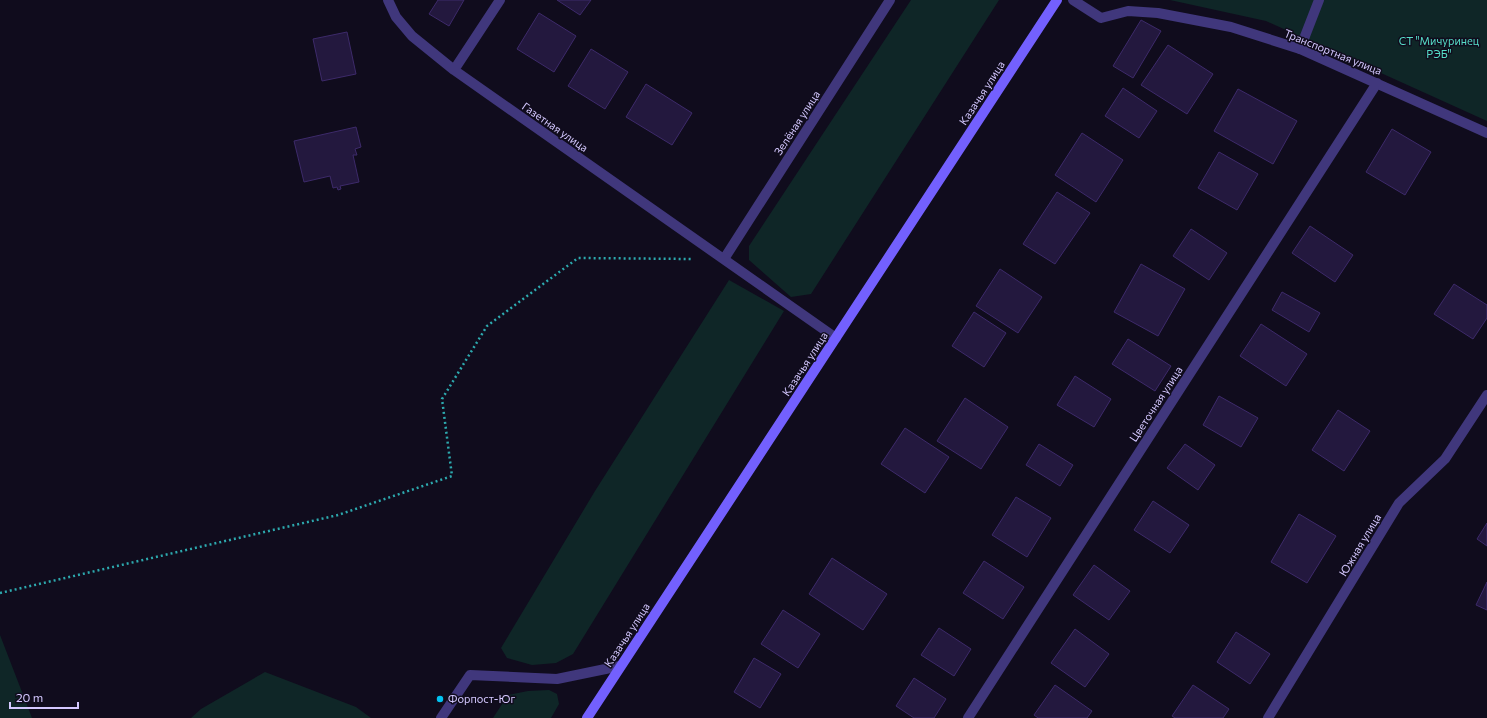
<svg xmlns="http://www.w3.org/2000/svg" width="1487" height="718" font-family="Commissioner,sans-serif">
<style>
.green{fill:#0f2627}
.building{fill:#23183e;stroke:#3d2a6a}
.lines{fill:none;stroke-linecap:round;stroke-linejoin:round}
.path{stroke:#2da9ae;stroke-width:2.5;stroke-dasharray:2 3;stroke-linecap:butt}
.lane{stroke:#40377c;stroke-width:10}
.street{stroke:#40377c;stroke-width:10}
.secondary{stroke:#7360fe;stroke-width:10}
.poi-dot{fill:#01c3f2;stroke:#100c1d;stroke-width:1.5}
.labels{text-anchor:middle;stroke-width:3;stroke-linejoin:round;paint-order:stroke}
.park-label{font-size:11px;fill:#56ddc8;stroke:#100c1d}
.street-label{font-size:11px;fill:#d4c8ff;stroke:#100c1d}
.poi-label{font-size:11px;fill:#d4c8ff;stroke:#100c1d;text-anchor:start}
</style>
<rect width="100%" height="100%" fill="#100c1d"/>
<path class="green" d="M911,0H999L811,294L791,297L749,260V246Z
M1170,0H1487V121L1266,21Z
M729,280L784,311L573,654L556,663L532,665L507,658L501,648L595,491Z
M0,635L32,718H0Z
M265,672L356,707L371,718H191L201,709Z
M549,690L557,694L559,704L551,718H493L508,695L528,691Z"/>
<path class="building" d="M438,0H464L449,26L429,14Z
M557,0H591L580,15Z
M539,13L576,36L554,72L517,49Z
M1141,20L1161,31L1133,78L1113,66Z
M347,32L356,74L322,81L313,39Z
M1168,45L1213,74L1187,114L1141,85Z
M591,49L628,72L605,109L568,86Z
M646,84L692,113L672,145L626,117Z
M1123,88L1157,111L1139,138L1105,116Z
M1238,89L1297,121L1273,164L1214,131Z
M356,127L361,147L355,149L357,155H353L359,182L340,186L341,189L338,190L337,187L333,188L330,176L304,182L294,141Z
M1392,129L1431,152L1405,195L1366,172Z
M1082,133L1123,160L1096,202L1055,175Z
M1219,152L1258,174L1237,210L1198,188Z
M1057,192L1090,213L1055,264L1023,244Z
M1310,226L1353,255L1335,282L1292,253Z
M1191,229L1227,253L1209,280L1173,256Z
M1141,264L1185,289L1158,336L1114,312Z
M1000,269L1042,297L1018,333L976,306Z
M1454,284L1487,305V318L1473,339L1434,314Z
M1282,292L1320,313L1309,332L1272,310Z
M974,312L1006,333L984,367L952,346Z
M1261,324L1307,354L1286,386L1240,356Z
M1128,339L1171,366L1155,391L1112,364Z
M1075,376L1111,399L1094,427L1057,405Z
M1219,396L1258,418L1241,447L1203,425Z
M965,398L1008,427L981,469L937,441Z
M1338,410L1370,431L1344,471L1312,450Z
M905,428L949,457L925,493L881,464Z
M1039,444L1073,465L1060,486L1026,465Z
M1185,444L1215,465L1198,490L1167,468Z
M1016,497L1051,518L1027,557L992,535Z
M1153,501L1189,525L1170,553L1134,530Z
M1299,514L1336,536L1307,583L1271,562Z
M1487,523V546L1477,539Z
M832,558L887,594L863,630L809,594Z
M984,561L1024,587L1003,619L963,593Z
M1094,565L1130,591L1109,620L1073,595Z
M1487,582V610L1476,605Z
M783,610L820,634L798,668L761,644Z
M939,628L971,649L954,676L921,655Z
M1075,629L1109,654L1085,687L1051,663Z
M1236,632L1270,654L1250,684L1217,662Z
M754,658L781,674L760,708L734,692Z
M914,678L946,699L934,718H914L896,706Z
M1055,685L1092,711L1087,718H1038L1034,715Z
M1193,685L1229,709L1223,718H1175L1172,716Z"/>
<g class="lines">
<path class="path" d="M0,593L338,515L452,476L442,399L487,326L578,258L692,259"/>
<path class="lane" d="M1300,49L1319,0
M441,718L470,675L557,679L620,666"/>
<path class="street" d="M388,0L396,17L412,36L454,70L836,338
M1073,0L1101,18L1128,11L1158,13L1231,27L1300,49L1487,133
M454,70L500,0
M724,259L890,0
M968,718L1377,83
M1268,718L1399,503L1445,459L1487,395"/>
<path class="secondary" d="M587,718L1057,0"/>
</g>
<circle class="poi-dot" cx="440" cy="699" r="4"/>
<g class="labels">
<g class="park-label">
<text x="1439" y="45">СТ "Мичуринец<tspan x="1439" dy="13">РЭБ"</tspan></text>
</g>
<g class="street-label">
<text transform="translate(1333 52) rotate(22)" y="4">Транспортная улица</text>
<text transform="translate(982 93) rotate(-57)" y="4">Казачья улица</text>
<text transform="translate(797 123) rotate(-57)" y="4">Зелёная улица</text>
<text transform="translate(555 127) rotate(35)" y="4">Газетная улица</text>
<text transform="translate(805 364) rotate(-57)" y="4">Казачья улица</text>
<text transform="translate(1156 404) rotate(-57)" y="4">Цветочная улица</text>
<text transform="translate(1360 545) rotate(-59)" y="4">Южная улица</text>
<text transform="translate(627 635) rotate(-57)" y="4">Казачья улица</text>
</g>
<g class="poi-label">
<text x="448" y="703">Форпост-Юг</text>
</g>
</g>
<path d="M10 702v6h68v-6" fill="none" stroke="#d4c8ff" stroke-width="2"/>
<text x="16" y="702" font-size="12" fill="#d4c8ff" stroke="#100c1d" stroke-width="3" paint-order="stroke">20 m</text>
</svg>
